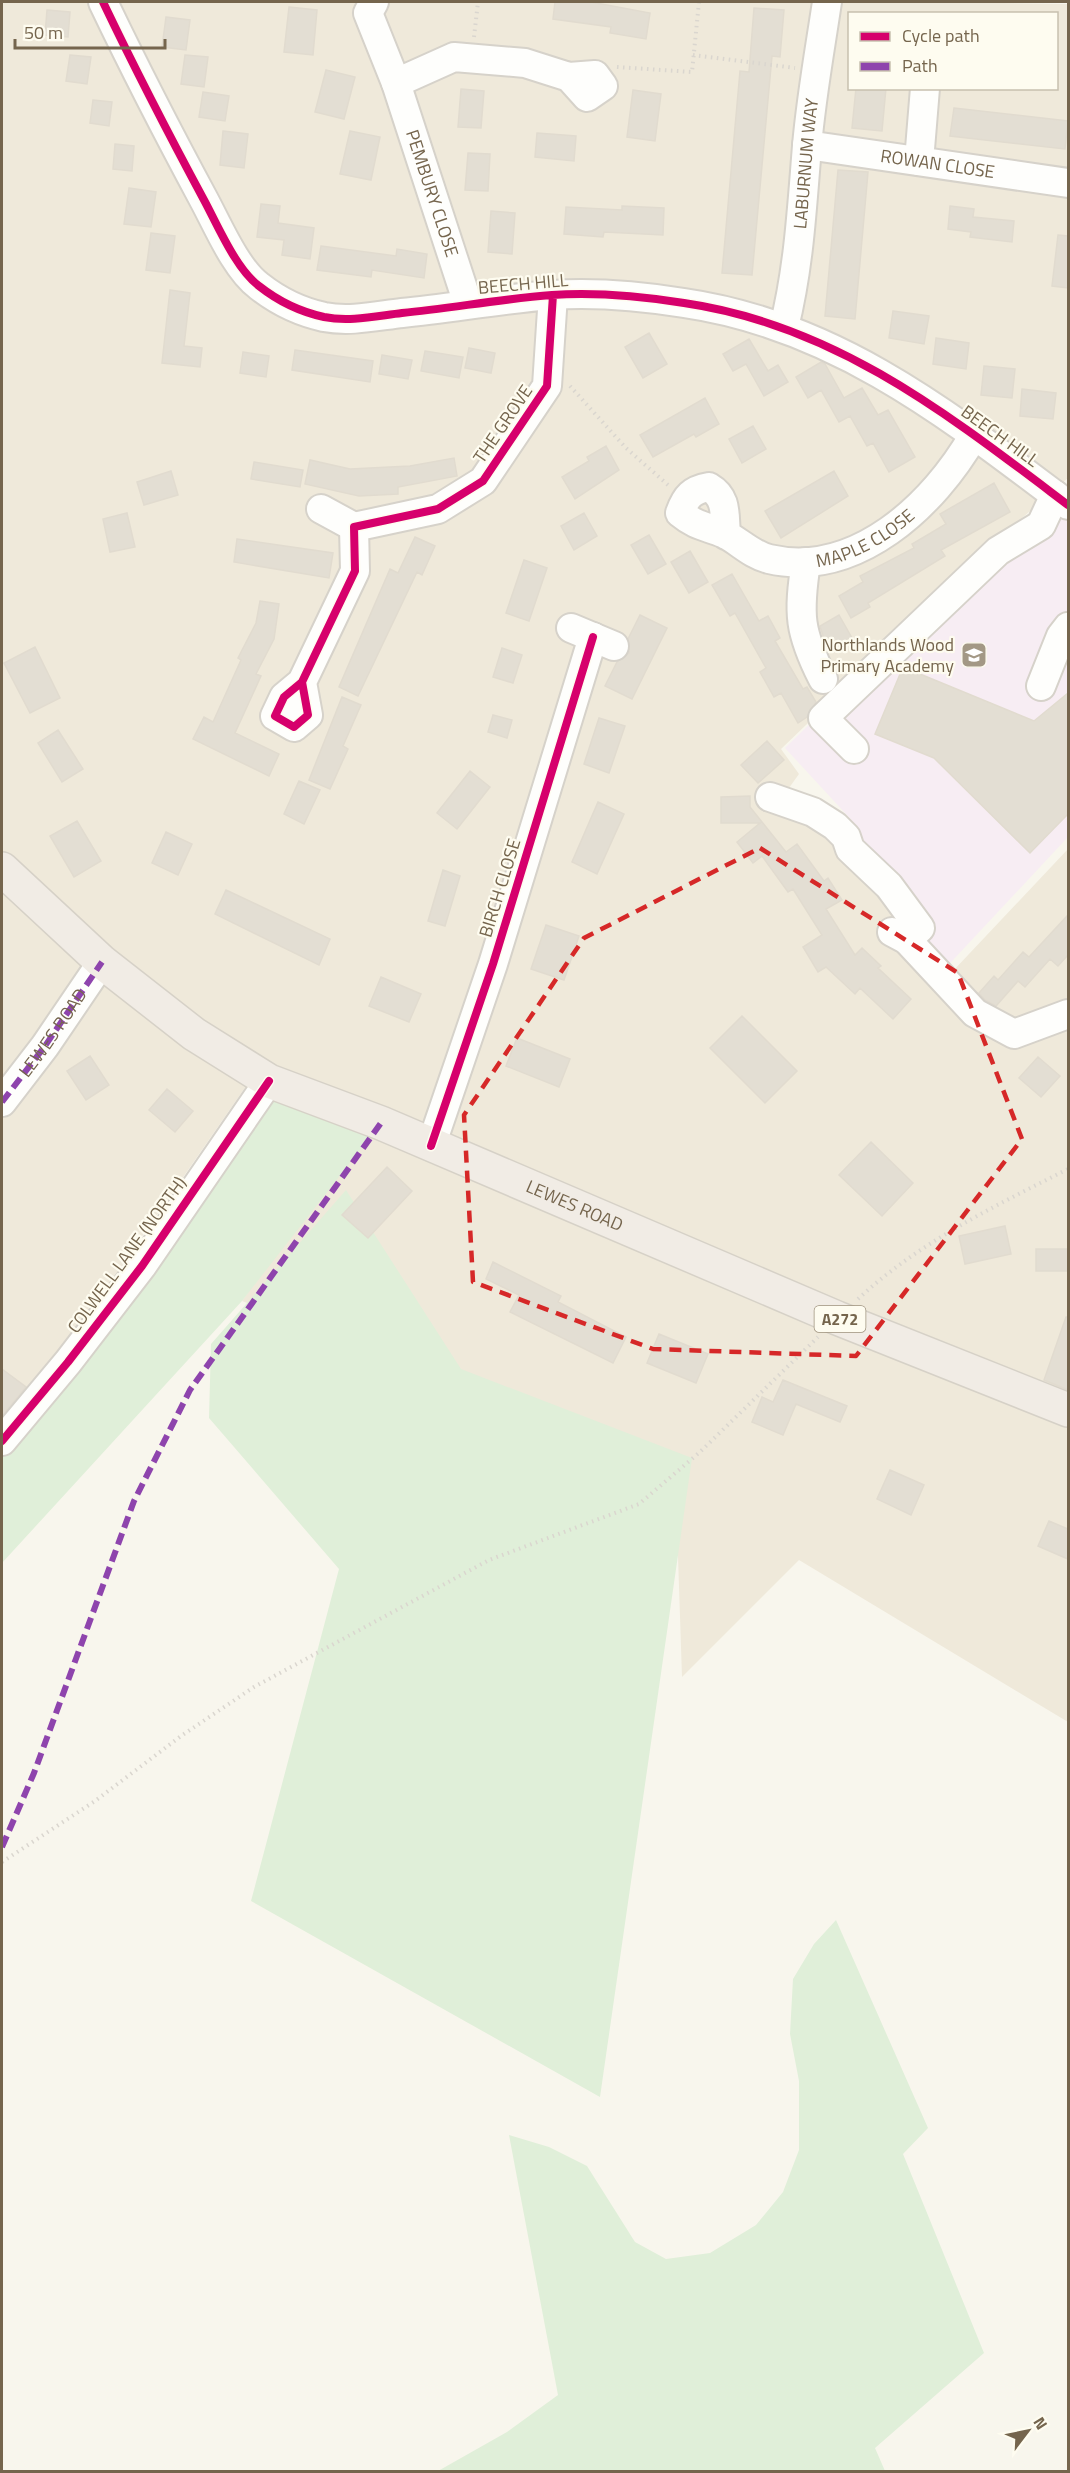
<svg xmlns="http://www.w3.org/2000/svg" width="1070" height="2473" font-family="'Titillium Web',sans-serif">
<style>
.residential{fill:#efe9da;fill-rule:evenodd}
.education{fill:#f7edf3}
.green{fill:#e0efd9}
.building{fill:#e3ded3;stroke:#e1dbcf;stroke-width:1.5}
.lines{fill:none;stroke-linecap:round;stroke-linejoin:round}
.minor-casing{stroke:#d6d2ca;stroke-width:32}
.highway-casing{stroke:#d6d1c7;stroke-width:36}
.path{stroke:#dad6cf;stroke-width:4;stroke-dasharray:1.5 4.5;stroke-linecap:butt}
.minor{stroke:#fefefc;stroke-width:28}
.highway{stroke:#f1ece5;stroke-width:33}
.quiet{stroke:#8e44ad;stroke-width:6;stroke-dasharray:12 6;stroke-linecap:butt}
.cycleway-casing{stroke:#fefcf0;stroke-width:11}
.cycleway{stroke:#d6006c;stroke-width:8}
.marked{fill:none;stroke:#d62828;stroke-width:4.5;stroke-dasharray:12 8;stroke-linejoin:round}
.labels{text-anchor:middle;stroke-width:4.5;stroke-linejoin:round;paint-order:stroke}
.shield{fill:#fefcf0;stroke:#9e927e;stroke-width:1.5}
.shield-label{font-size:16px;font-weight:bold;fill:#75654d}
.street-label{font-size:18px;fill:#75654d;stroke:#fefcf0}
.poi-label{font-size:18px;fill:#75654d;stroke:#fefcf0;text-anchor:end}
</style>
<rect width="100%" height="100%" fill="#f8f6ed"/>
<path class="residential" d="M2,2H942L1068,4V478L1014,525L781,749L799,774L776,806L835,843L904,922L936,989L1068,849V1722L799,1560L682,1677L675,1466L242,1301L369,1115L260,1066L2,1439ZM850,14H1056V88H850Z"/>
<path class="education" d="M1068,505V837L939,975L850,849L857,826L785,748L975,563Z"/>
<path class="green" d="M269,1081L381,1123L242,1301L2,1563V1447Z
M346,1190L461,1369L692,1458L600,2097L251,1901L339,1569L209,1418L211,1344Z
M836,1920L928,2128L903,2154L984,2353L875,2448L885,2471H438L507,2432L558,2395L509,2135L549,2147L587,2166L635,2242L666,2259L710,2253L756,2225L783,2192L799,2150V2081L790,2034L793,1979L814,1944Z"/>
<path class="building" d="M555,2H591L650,13L646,39L610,33L611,27L553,19Z
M289,7L317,10L313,55L284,52Z
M754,8L784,10L780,57L772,56L752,275L722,273L740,71L749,72Z
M47,10L70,12L68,37L45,35Z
M166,17L190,20L186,50L162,47Z
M70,55L91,57L87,84L66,81Z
M185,55L208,57L204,87L181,84Z
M326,70L355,77L344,119L315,112Z
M856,88H886L882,131L852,128Z
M461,89L484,91L481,128L458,127Z
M633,90L661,94L655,141L627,137Z
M203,92L229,96L225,121L199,117Z
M93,100L112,102L109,126L90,123Z
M954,108L1068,121L1065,149L950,136Z
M223,131L248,134L244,168L220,165Z
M350,131L380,137L371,180L340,174Z
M537,133L576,136L574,161L535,157Z
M115,144L134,146L132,171L113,169Z
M468,153L490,154L488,191L465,190Z
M838,170L868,172L855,319L825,316Z
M129,188L156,192L151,227L124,224Z
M261,204L280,206L278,223L314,228L310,259L282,255L284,240L257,237Z
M622,206L664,208L663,235L604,232L603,237L564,234L566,207L622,210Z
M950,206L974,209L973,217L1014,221L1012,242L970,237L971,232L948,229Z
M491,211L515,213L512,254L488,252Z
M151,233L175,236L170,273L146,270Z
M1058,235L1068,236V288L1052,286Z
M321,246L396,256L397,249L427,254L424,278L372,270L371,277L317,270Z
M170,290L190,293L184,346L202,348L200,367L162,363Z
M893,311L929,316L924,344L889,338Z
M649,333L667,364L643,378L625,347Z
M936,338L969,343L966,369L933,364Z
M749,339L768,371L778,365L788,382L764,396L746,364L733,371L723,354Z
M469,348L495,353L491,373L465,368Z
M295,350L373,361L370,382L292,370Z
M425,351L463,357L459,378L421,371Z
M243,352L269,356L266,377L240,373Z
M382,355L412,360L408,379L379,374Z
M821,362L825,364L844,398L862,388L878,415L888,410L915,457L889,472L873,443L867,446L850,416L839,422L821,390L808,398L796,377Z
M984,366L1015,369L1012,398L981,395Z
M1022,389L1056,393L1053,419L1020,416Z
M705,398L719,424L696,437L694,434L653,457L640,435Z
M753,426L766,449L742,463L729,439Z
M606,446L619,470L575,499L562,477L589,461L587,457Z
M454,458L457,476L398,487V494L359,496L305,484L310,460L350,469L410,466Z
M254,462L303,470L300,487L251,479Z
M171,471L178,495L144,505L137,482Z
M834,471L848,496L781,538L765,511Z
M994,483L1010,512L941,550L945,556L868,603L870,607L851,618L839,596L863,582L860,576L914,548L912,544L946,524L940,514Z
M127,513L135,547L110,552L103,519Z
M584,513L597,536L574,550L561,526Z
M649,535L666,564L648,574L631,545Z
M415,537L435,546L422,575L417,572L358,696L339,687L390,569L398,573Z
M237,539L333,553L329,578L234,562Z
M690,551L708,582L689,593L671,562Z
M524,560L547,568L529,621L506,613Z
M732,574L759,621L768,616L780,638L775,641L803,689L807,687L816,702L807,717L798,723L781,693L774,697L760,672L766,668L735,613L730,616L712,585Z
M260,601L279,604L274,639L256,674L261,676L235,733L279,754L269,776L193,739L204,717L213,722L241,660L238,658L256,623Z
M640,615L667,628L632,699L605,686L617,662L629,653L628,639Z
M839,615L852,638L828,652L820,626Z
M35,647L60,698L30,713L4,663Z
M502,648L522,655L513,683L493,677Z
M903,667L1034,721L1068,693V814L1030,853L934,758L875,734Z
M342,697L361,705L343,746L348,749L330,789L309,780Z
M493,715L512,720L507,738L488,732Z
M599,718L625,726L609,773L584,764Z
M58,730L83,769L62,782L38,743Z
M767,741L784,760L758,783L741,765Z
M470,771L490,787L457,829L437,813Z
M299,781L320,790L304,824L284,814Z
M750,796V807L786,852L797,844L824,881L828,878L842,900L826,909L855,955L862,948L881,966L878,968L911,999L893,1019L860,988L855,994L826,967L818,972L803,947L822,935L793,889L788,892L762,856L753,863L737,842L760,823H721V797Z
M598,802L624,814L597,874L572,862Z
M77,821L101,861L74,877L50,836Z
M166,832L192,844L178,875L152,863Z
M443,870L460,876L445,926L428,921Z
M226,890L330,939L319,965L215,914Z
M1068,915V955L1058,966L1050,959L1025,987L1018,981L996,1006L985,1000L979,993L994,976L998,980L1023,952L1029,957Z
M546,925L579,936L564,980L531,969Z
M381,977L421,994L409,1022L369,1006Z
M742,1016L797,1071L765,1103L710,1048Z
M517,1038L570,1059L559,1087L506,1066Z
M90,1056L109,1085L86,1100L67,1071Z
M1038,1057L1060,1076L1041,1097L1019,1078Z
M167,1089L193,1111L175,1132L149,1110Z
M871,1142L913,1183L882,1216L839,1175Z
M387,1167L412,1191L368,1238L342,1215Z
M1005,1226L1011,1254L965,1264L959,1236Z
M1036,1249H1068V1271H1036Z
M493,1262L561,1296L558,1302L626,1337L613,1363L510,1312L519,1295L486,1279Z
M1066,1317H1068V1390L1044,1380Z
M659,1334L708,1354L696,1383L647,1363Z
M2,1369L26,1387L2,1416Z
M783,1380L847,1406L840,1422L796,1404L783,1435L752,1422L762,1397L773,1402Z
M890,1470L924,1485L911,1515L877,1499Z
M1049,1521L1068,1529V1559L1038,1546Z"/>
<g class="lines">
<g class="minor-casing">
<g id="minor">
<path d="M103,2C135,69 169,135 204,200C218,226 236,269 259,286C278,301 301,312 324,317C350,322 376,316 402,313C452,308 501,299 552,295C596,292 640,296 684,303C836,325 950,416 1068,505"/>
<path id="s1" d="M374,2L368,13L396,83L468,304"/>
<path d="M396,83L454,57L525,63L569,77L595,75L603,86L587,97L569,77"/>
<path id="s2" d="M807,145L1068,183"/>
<path d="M919,161L925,88"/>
<path id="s3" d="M784,327C799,267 802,207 807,146C811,98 820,49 827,2"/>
<path d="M321,509L354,527"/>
<path id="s4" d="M726,535C724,515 728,498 709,487C692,490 686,496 680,513C697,527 707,526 725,534C740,542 752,555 769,559C856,579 934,505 974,435"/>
<path d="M806,562C798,614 799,632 823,679"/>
<path d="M571,628L614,646"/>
<path d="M302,682L284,697L275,716L294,727L308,715L302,682L355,571L354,527L438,509L483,481L547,386L553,295"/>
<path d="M1041,686L1061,636L1068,627"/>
<path d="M854,749L823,718L998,551L1041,525L1055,495"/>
<path d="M770,797L813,812L835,826L846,837L850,849L889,886L920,928L907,940"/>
<path d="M892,932L907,940L975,1013L1014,1034L1068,1014"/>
<path id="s5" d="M2,1102L45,1046L102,962"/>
<path d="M431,1146L493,964L593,637"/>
<path d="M2,1441L68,1362L142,1266L269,1081"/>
</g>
</g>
<g class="highway-casing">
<g id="highway">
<path id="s6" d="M2,869L102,962L194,1034L269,1081L381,1123L837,1318L1068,1410"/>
</g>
</g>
<path class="path" d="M474,37L478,2
M693,55L795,68
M617,67L692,72L699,2
M570,386L626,448L668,485
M858,1299C919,1242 995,1206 1068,1169
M2,1862L95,1801L181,1736L254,1687L489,1560L639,1504L700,1452L818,1337"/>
<use href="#minor" class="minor"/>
<use href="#highway" class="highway"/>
<path class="quiet" d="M2,1102L45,1046L102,962
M2,1847L34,1773L134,1501L190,1390L381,1123"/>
<g class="cycleway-casing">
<path id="cycleway" d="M103,2C135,69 169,135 204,200C218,226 236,269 259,286C278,301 301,312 324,317C350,322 376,316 402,313C452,308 501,299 552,295C596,292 640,296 684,303C836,325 950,416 1068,505
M302,682L284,697L275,716L294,727L308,715L302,682L355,571L354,527L438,509L483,481L547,386L553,295
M431,1146L493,964L593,637
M2,1441L68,1362L142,1266L269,1081"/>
</g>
<use href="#cycleway" class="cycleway"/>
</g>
<path class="marked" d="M760,848L958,973L1022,1139L856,1356L653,1349L473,1282L464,1115L584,938Z"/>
<defs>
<g id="school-square" transform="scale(1.35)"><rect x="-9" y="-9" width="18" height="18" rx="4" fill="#a39885" stroke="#fefcf0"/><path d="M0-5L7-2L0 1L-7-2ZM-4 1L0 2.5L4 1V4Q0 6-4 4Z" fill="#fff"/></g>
</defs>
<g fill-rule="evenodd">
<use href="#school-square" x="974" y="655"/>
</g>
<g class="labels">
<rect class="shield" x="814.5" y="1306" width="51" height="26" rx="4.5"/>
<g class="shield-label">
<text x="840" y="1325">A272</text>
</g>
<g class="street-label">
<text dy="6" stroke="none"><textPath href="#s3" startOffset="165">LABURNUM WAY</textPath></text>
<text dy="6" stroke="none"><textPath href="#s2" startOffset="132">ROWAN CLOSE</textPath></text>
<text dy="6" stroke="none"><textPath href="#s1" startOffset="204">PEMBURY CLOSE</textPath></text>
<text transform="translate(523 284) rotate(-5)" y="6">BEECH HILL</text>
<text transform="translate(503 424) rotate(-56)" y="6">THE GROVE</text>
<text transform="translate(1000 436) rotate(36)" y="6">BEECH HILL</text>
<text dy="6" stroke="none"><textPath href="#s4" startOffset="298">MAPLE CLOSE</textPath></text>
<text transform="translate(500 888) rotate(-73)" y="6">BIRCH CLOSE</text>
<text dy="6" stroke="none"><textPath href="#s5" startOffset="86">LEWES ROAD</textPath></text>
<text dy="6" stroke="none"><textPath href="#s6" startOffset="672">LEWES ROAD</textPath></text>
<text transform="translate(127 1255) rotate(-54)" y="6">COLWELL LANE (NORTH)</text>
</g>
<g class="poi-label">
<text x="954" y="651">Northlands Wood<tspan x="954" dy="21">Primary Academy</tspan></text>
</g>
</g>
<rect width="1070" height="2473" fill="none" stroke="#75654d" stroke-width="6"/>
<rect x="848" y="12" width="210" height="78" fill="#fefcf0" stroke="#c7c0af" stroke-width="1.5"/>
<rect x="860" y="32" width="30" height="9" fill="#d6006c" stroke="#c7c0af" stroke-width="1.5"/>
<text x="902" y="42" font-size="18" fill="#75654d">Cycle path</text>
<rect x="860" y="62" width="30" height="9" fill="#8e44ad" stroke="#c7c0af" stroke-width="1.5"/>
<text x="902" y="72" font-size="18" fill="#75654d">Path</text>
<g transform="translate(1028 2431) rotate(58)" stroke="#fefcf0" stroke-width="4.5" paint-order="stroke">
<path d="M0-4.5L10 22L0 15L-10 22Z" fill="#75654d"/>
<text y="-9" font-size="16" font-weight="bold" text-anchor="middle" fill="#75654d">N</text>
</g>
<path d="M15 39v9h150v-9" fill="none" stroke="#75654d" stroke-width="3"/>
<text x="24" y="39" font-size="18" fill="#75654d" stroke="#fefcf0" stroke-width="4.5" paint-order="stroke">50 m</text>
</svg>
